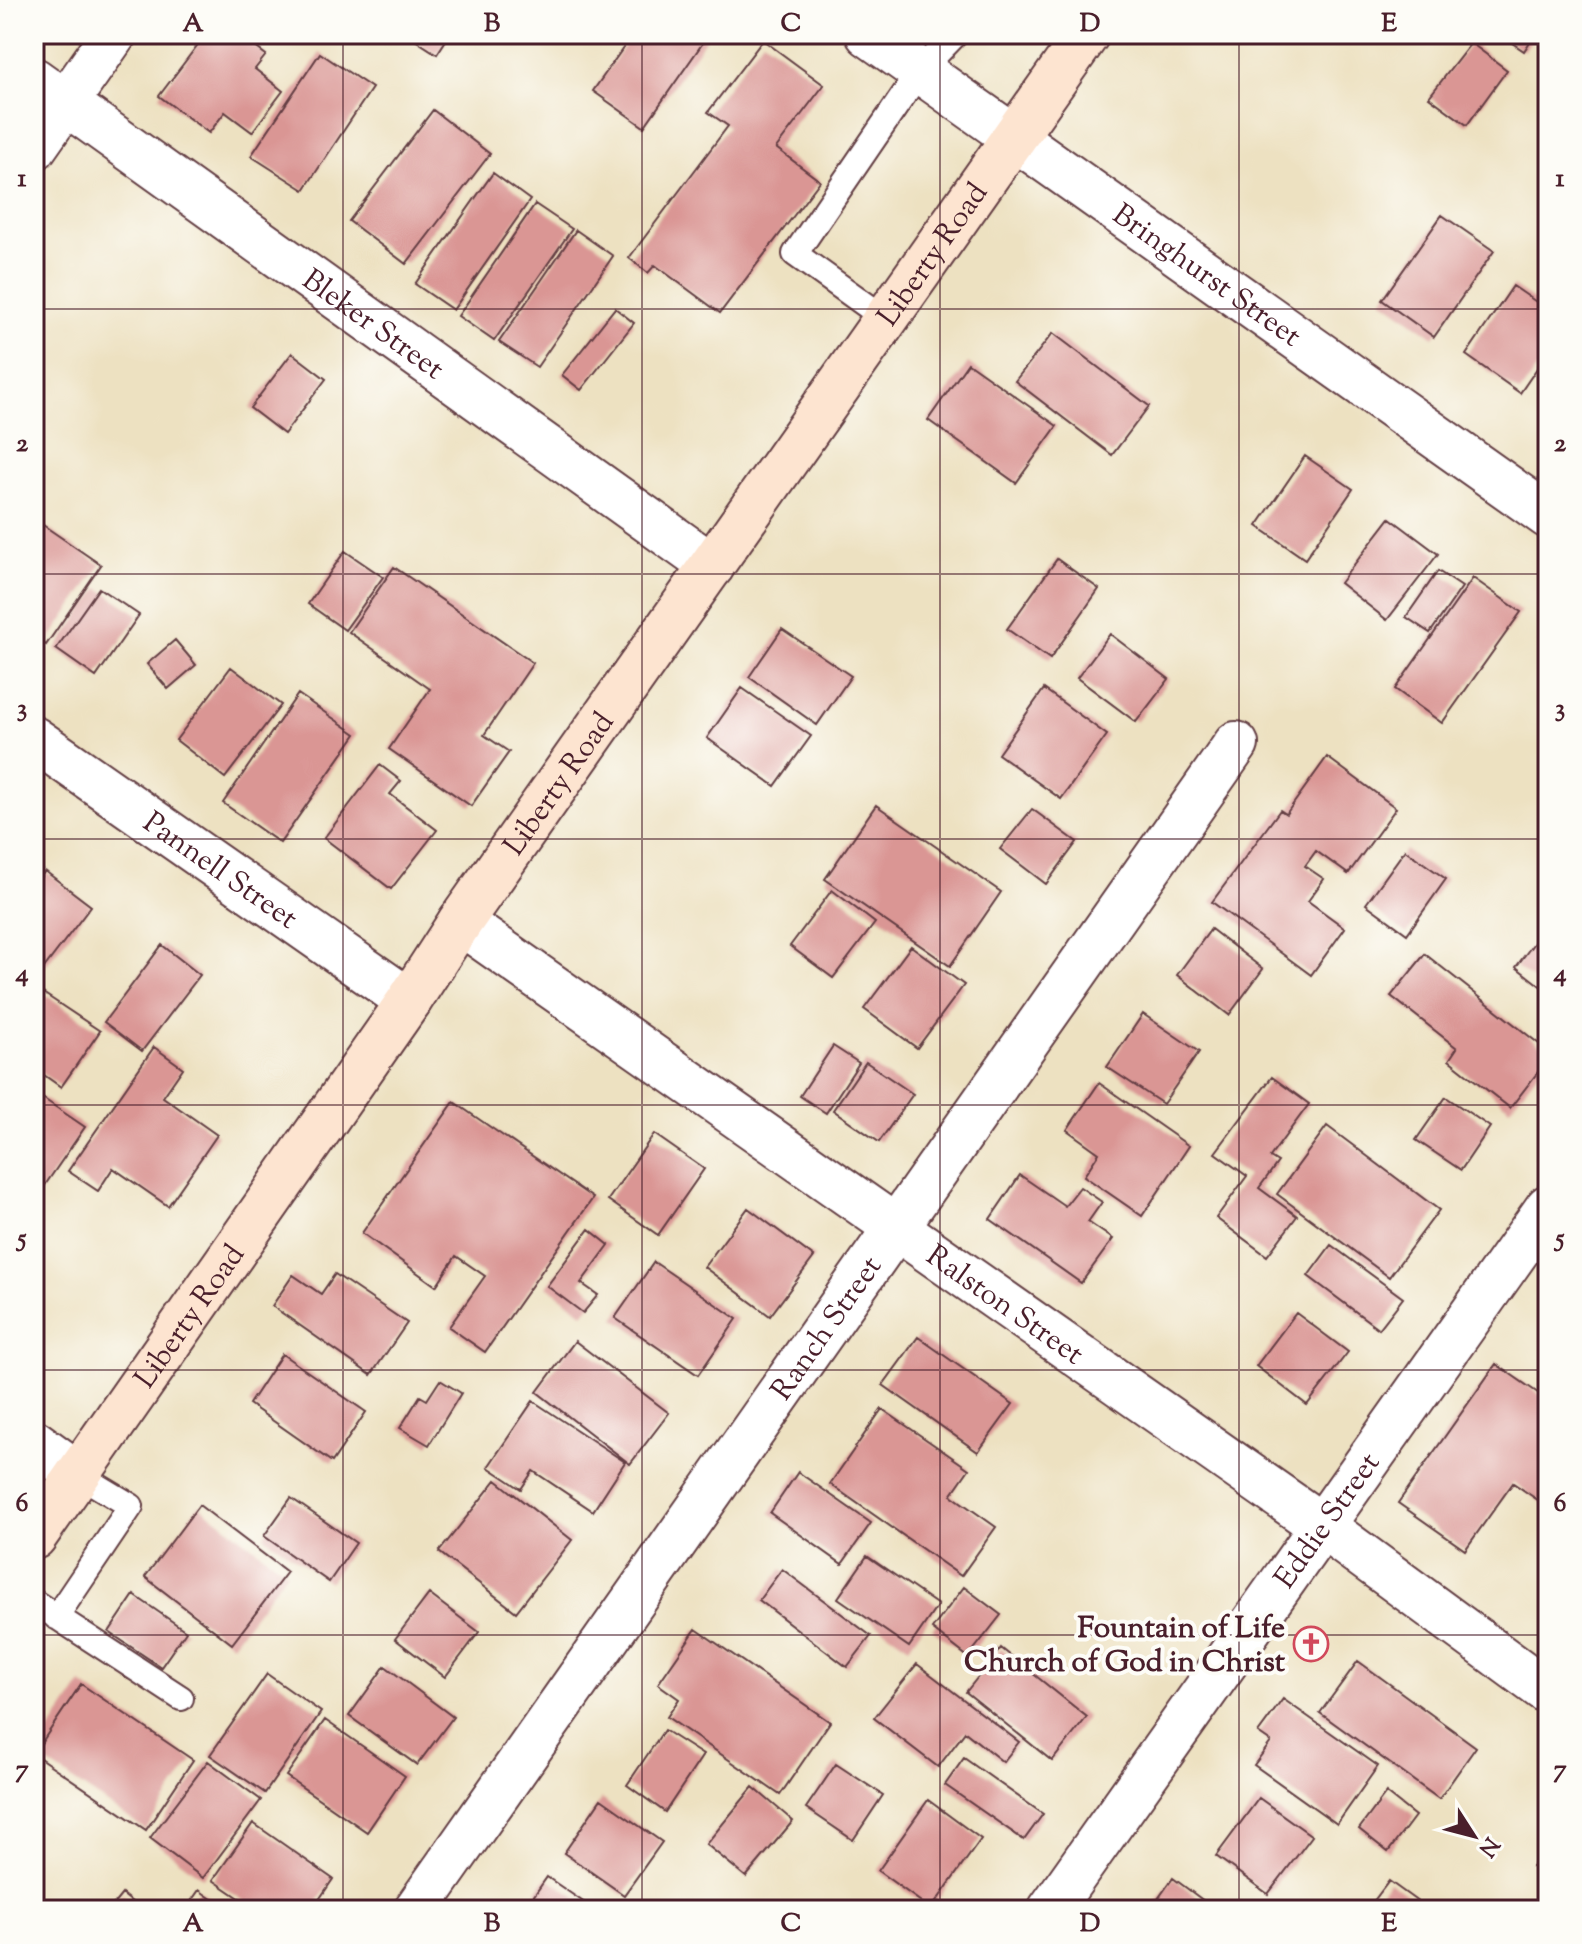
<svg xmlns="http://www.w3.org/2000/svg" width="1582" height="1944" font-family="'Sorts Mill Goudy',serif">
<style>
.building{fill:#da9694}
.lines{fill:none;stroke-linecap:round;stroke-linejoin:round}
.service-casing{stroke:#623c42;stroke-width:28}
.minor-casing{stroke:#623c42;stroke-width:48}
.secondary-casing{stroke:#623c42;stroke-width:48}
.service{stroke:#fff;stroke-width:24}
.minor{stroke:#fff;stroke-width:44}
.secondary{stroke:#fde4d0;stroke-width:44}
.grid{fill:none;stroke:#4a1f2b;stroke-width:2;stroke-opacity:0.55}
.labels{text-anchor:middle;stroke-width:8;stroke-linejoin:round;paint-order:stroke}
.street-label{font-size:30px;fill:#4a1f2b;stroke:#fdfcf7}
.poi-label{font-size:30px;font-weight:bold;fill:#4a1f2b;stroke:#fdfcf7;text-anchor:end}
.neatline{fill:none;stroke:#4a1f2b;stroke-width:3}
.grid-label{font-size:26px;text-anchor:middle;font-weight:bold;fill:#4a1f2b}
</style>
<rect width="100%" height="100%" fill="#fdfcf7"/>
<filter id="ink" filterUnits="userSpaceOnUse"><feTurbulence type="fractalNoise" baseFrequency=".0125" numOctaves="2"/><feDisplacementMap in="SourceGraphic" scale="16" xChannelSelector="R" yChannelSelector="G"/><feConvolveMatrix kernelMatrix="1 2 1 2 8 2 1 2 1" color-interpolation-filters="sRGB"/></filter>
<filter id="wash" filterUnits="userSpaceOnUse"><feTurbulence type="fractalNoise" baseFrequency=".006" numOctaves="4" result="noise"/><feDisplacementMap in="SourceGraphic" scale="32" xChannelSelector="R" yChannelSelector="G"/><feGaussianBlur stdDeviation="1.8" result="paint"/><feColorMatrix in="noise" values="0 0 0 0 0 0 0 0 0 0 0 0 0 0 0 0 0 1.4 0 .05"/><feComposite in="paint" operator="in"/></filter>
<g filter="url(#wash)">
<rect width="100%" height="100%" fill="#ede1c1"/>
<g id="blocks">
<path class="building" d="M206,34H238L266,55L255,69L283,91L252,132L225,112L209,133L159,96Z
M406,34H450L437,54Z
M633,34H709L644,127L593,91Z
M1499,34H1535L1524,51Z
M763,40L824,85L776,148L820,181L720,313L655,265L648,273L629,258L728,126L708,112Z
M1471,43L1507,70L1467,125L1429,97Z
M320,53L372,88L304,190L251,156Z
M433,110L490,154L406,264L349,221Z
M493,173L530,200L453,310L415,284Z
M535,204L572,229L494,341L458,316Z
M1442,215L1494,251L1434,337L1382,300Z
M576,230L613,256L537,367L499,342Z
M1513,286L1548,310V352L1520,393L1466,355Z
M615,308L634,323L581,390L562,375Z
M1053,333L1149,406L1112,455L1015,381Z
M292,353L326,379L284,434L250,408Z
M968,363L1057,426L1016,483L928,420Z
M1305,456L1353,489L1305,559L1257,526Z
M1390,518L1438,554L1387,620L1340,583Z
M40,523L101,565L46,645L34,637V532Z
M345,551L383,577L345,630L308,604Z
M1057,559L1099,589L1050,659L1007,629Z
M394,567L533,663L484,735L509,752L471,806L389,749L430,689L349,632Z
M1438,571L1462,587L1430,633L1406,617Z
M1473,578L1521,612L1442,723L1395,689Z
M99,588L139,615L96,677L56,649Z
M782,629L851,676L817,725L749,677Z
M1110,634L1169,679L1136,722L1077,678Z
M175,640L196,665L168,689L147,664Z
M231,667L281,705L225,778L176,740Z
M742,688L811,736L775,786L707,738Z
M1044,689L1107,735L1061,799L998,754Z
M298,694L356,734L280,843L223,803Z
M1327,757L1396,808L1348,874L1316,851L1305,866L1324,879L1308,901L1345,928L1311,975L1212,902L1280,810L1286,814Z
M380,765L401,781L390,794L437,830L391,889L324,838Z
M876,805L1001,892L950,966L825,879Z
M1032,809L1077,842L1046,884L1000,849Z
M1405,850L1446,879L1407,934L1366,904Z
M45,871L91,906L34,981V886Z
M832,890L875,923L833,978L790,946Z
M1548,924V992L1516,967Z
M1211,929L1263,969L1229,1015L1177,975Z
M162,945L200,975L142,1051L104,1022Z
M911,946L964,985L917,1048L864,1009Z
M1425,954L1548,1051V1059L1510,1108L1449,1060L1457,1048L1391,996Z
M43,993L100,1031L61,1087L34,1068V1006Z
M1143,1014L1199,1052L1163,1104L1107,1067Z
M833,1046L859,1063L826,1113L800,1096Z
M154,1047L183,1068L163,1097L217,1135L168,1206L113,1168L98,1191L68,1171Z
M866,1062L913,1094L879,1142L833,1110Z
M1272,1077L1309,1104L1270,1157L1278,1162L1259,1188L1297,1216L1267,1256L1216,1218L1247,1176L1215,1153Z
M1099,1083L1189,1146L1142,1216L1084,1176L1099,1153L1067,1130Z
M41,1097L85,1127L34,1201V1108Z
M1446,1097L1490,1127L1461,1170L1416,1140Z
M454,1102L593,1198L485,1352L449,1327L485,1276L456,1256L436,1286L362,1233Z
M1327,1126L1439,1210L1389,1277L1277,1194Z
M654,1134L704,1169L658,1235L608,1200Z
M1020,1175L1065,1206L1080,1187L1102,1202L1088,1222L1113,1239L1081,1283L990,1219Z
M748,1208L814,1257L770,1316L704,1267Z
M589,1229L609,1245L581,1283L598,1295L583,1313L547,1286Z
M1331,1245L1403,1298L1379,1329L1308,1276Z
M654,1262L737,1319L698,1375L615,1318Z
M335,1274L407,1323L371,1375L272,1306L293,1275L321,1294Z
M1296,1313L1348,1352L1307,1405L1256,1366Z
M918,1337L1013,1404L978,1452L883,1385Z
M575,1341L669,1413L630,1464L537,1392Z
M282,1354L366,1412L332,1462L249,1404Z
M1496,1364L1548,1400V1507L1513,1483L1465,1550L1398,1503Z
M440,1380L461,1393L429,1445L400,1428L420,1396L427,1400Z
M533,1401L625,1462L593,1511L533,1471L521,1489L488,1467Z
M882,1409L969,1469L951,1495L996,1527L961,1576L830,1484Z
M798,1472L871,1523L842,1564L770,1513Z
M496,1480L572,1540L516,1612L439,1552Z
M291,1498L356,1543L329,1582L264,1536Z
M199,1505L287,1572L232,1644L145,1577Z
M867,1556L938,1605L909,1647L838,1598Z
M782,1569L871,1636L847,1667L759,1600Z
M964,1587L1001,1615L968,1657L932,1629Z
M429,1594L479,1632L445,1677L395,1639Z
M134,1595L186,1631L161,1667L109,1632Z
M696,1629L830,1722L780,1795L667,1717L679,1699L658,1684Z
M1001,1648L1087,1717L1052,1761L966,1692Z
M1358,1661L1476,1747L1439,1799L1320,1713Z
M917,1664L1019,1742L1003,1762L965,1732L938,1767L874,1718Z
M385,1666L453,1717L417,1765L349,1716Z
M267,1674L321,1712L265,1793L210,1755Z
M81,1684L193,1760L146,1830L34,1754Z
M1283,1699L1378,1766L1337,1824L1254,1765L1271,1742L1258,1733Z
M325,1720L405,1776L367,1832L286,1776Z
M664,1730L703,1755L665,1812L627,1785Z
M964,1758L1043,1814L1024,1840L945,1785Z
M208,1761L261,1800L203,1878L150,1838Z
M836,1764L883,1795L853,1840L806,1808Z
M753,1787L793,1821L746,1877L706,1844Z
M1386,1793L1415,1816L1388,1852L1359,1829Z
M1259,1798L1312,1836L1268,1894L1216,1856Z
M601,1799L662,1842L624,1895L564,1853Z
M928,1800L981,1839L931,1909L878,1871Z
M253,1823L333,1879L312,1910H257L213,1880Z
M1548,1843V1878L1532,1867Z
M547,1877L595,1910H524Z
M1173,1878L1216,1910H1150Z
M1389,1881L1429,1910H1367Z
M199,1890L227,1910H185Z
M122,1894L142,1910H109Z"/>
</g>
</g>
<g filter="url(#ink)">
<use href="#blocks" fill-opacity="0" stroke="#623c42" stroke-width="2"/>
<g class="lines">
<g class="service-casing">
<path id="service" d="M887,320L795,254L920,71L956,34
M34,1602L181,1698
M56,1617L131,1506L78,1474"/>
</g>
<g class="minor-casing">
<g id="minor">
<path id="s1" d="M868,34L1548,516"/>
<path id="s2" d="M34,80L712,566"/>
<path d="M34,148L114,34"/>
<path id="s3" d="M34,739L409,1001"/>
<path id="s4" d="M460,922L1322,1526L1548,1692"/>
<path d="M34,1442L78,1474"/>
<path id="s5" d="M416,1910L1236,744"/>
<path id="s6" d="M1050,1910L1548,1207"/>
</g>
</g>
<g class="secondary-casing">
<g id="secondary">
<path id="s7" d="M34,1537L409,1001L460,922L1087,34"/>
</g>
</g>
<use href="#service" class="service"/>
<use href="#minor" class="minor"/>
<use href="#secondary" class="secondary"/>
</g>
</g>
<path class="grid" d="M343,34V1910M642,34V1910M940,34V1910M1239,34V1910M34,309H1548M34,574H1548M34,839H1548M34,1105H1548M34,1370H1548M34,1635H1548"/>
<defs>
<g id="church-ring" transform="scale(1.8)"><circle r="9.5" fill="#fdfcf7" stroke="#d1495b" stroke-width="1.5"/><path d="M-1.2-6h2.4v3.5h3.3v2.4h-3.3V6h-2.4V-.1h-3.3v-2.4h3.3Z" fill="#d1495b"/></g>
</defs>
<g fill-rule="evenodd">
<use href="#church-ring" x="1311" y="1644"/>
</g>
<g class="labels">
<g class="street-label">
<text dy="10" stroke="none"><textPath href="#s7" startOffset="1566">Liberty Road</textPath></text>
<text dy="10" stroke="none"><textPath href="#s1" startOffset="416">Bringhurst Street</textPath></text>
<text dy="10" stroke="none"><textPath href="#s2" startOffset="418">Bleker Street</textPath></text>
<text dy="10" stroke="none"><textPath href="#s7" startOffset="918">Liberty Road</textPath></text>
<text dy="10" stroke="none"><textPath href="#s3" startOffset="228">Pannell Street</textPath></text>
<text dy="10" stroke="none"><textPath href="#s4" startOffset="666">Ralston Street</textPath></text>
<text dy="10" stroke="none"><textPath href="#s7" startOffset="270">Liberty Road</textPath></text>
<text dy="10" stroke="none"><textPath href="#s5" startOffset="712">Ranch Street</textPath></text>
<text dy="10" stroke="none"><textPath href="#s6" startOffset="478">Eddie Street</textPath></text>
</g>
<g class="poi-label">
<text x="1285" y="1637">Fountain of Life<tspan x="1285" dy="34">Church of God in Christ</tspan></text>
</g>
</g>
<rect width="1582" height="1944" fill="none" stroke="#fdfcf7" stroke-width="88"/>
<g transform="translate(1474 1836) rotate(126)" stroke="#fdfcf7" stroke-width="6" paint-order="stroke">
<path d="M0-6L14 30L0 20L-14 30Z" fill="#4a1f2b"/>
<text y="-12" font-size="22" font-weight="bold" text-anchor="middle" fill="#4a1f2b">N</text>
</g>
<rect x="44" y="44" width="1494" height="1856" class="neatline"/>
<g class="grid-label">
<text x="193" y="31">A</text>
<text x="492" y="31">B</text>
<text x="791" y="31">C</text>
<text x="1090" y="31">D</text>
<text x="1389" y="31">E</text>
<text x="22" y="186">1</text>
<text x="1560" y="186">1</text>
<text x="22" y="451">2</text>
<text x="1560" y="451">2</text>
<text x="22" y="716">3</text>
<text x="1560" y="716">3</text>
<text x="22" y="981">4</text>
<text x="1560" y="981">4</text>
<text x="22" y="1246">5</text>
<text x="1560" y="1246">5</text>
<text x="22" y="1511">6</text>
<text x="1560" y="1511">6</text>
<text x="22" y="1777">7</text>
<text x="1560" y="1777">7</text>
<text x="193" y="1931">A</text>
<text x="492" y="1931">B</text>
<text x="791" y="1931">C</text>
<text x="1090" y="1931">D</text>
<text x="1389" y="1931">E</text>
</g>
</svg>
